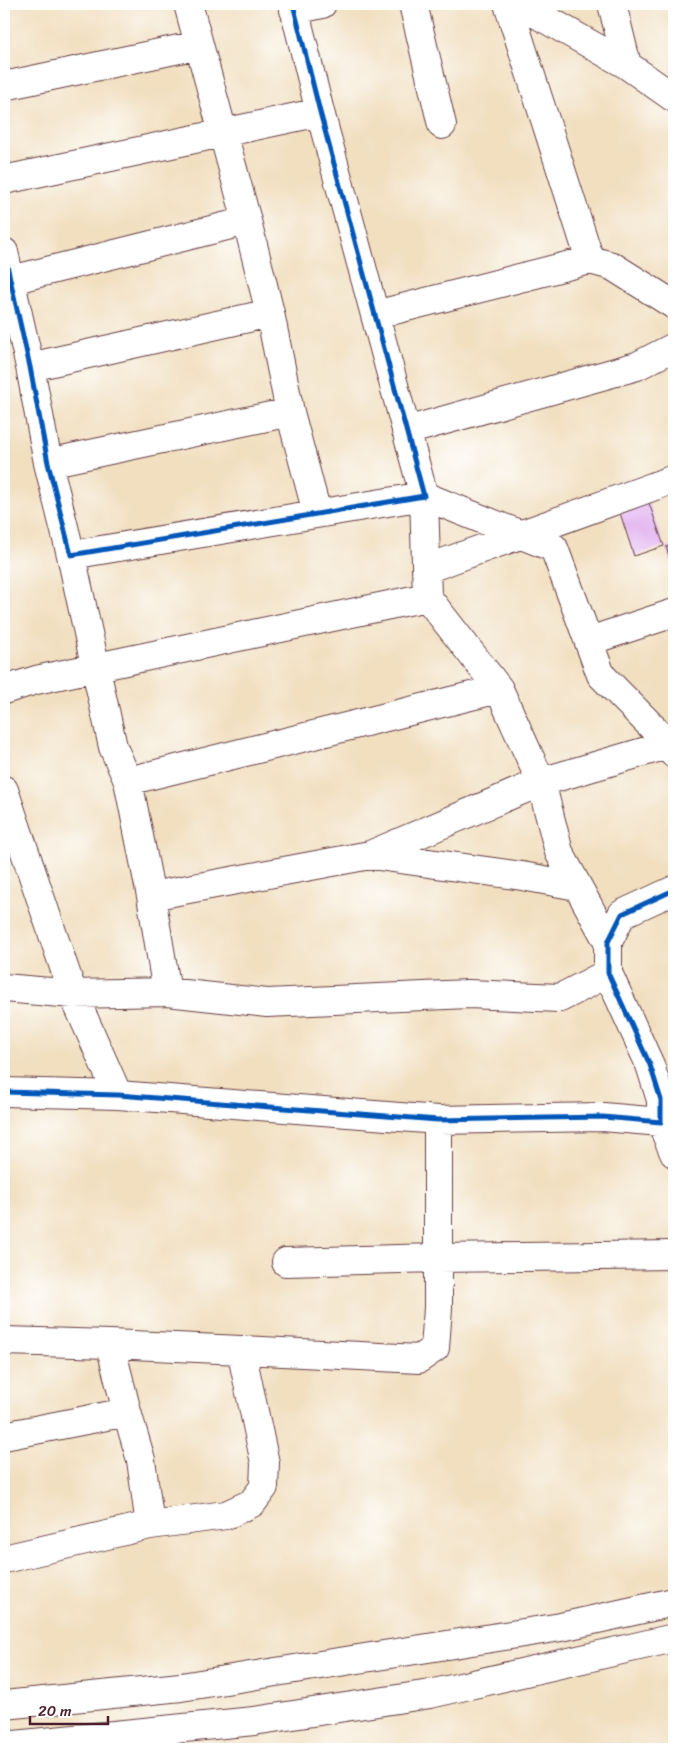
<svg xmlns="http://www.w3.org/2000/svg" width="678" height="1753" font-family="Sriracha,sans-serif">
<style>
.building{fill:#e0adef}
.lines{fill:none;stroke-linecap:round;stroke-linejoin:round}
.minor-casing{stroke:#633c41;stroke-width:30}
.minor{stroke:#fff;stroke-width:28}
.cycleway-casing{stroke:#fff;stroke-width:8}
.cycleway{stroke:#0057b8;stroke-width:5}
</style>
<rect width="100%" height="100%" fill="#fff"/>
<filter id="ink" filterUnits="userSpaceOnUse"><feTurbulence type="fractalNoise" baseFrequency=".02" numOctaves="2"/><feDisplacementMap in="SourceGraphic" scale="10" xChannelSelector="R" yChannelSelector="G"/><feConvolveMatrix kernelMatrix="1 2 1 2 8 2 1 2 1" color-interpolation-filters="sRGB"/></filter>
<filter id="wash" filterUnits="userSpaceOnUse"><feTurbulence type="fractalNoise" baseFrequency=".0096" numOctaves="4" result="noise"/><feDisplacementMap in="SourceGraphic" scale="20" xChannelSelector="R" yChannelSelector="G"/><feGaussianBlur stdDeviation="1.12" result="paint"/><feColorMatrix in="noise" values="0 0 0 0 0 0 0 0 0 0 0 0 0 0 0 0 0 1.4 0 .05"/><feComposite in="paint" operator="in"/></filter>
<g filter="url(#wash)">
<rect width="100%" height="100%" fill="#f1dfc0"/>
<g id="blocks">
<path class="building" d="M649,503L664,546L634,556L620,513Z
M674,545V571L666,547Z"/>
</g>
</g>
<g filter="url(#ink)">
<use href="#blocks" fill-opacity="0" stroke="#633c41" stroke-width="1"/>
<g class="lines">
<g class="minor-casing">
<path id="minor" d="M188,4L247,221L270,313L290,412L317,513
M413,4L442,125
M508,4L590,260
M519,4L627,65L674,98
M612,4L627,65
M294,10L322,4
M4,86L198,45
M4,180L320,112
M4,252L30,367L48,463L71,555L424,496L320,112L293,4
M11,280L247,221
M375,315L590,260L612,266L674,305
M30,367L270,313
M406,431L637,366L674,347
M48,463L290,412
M71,555L113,747L128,781
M426,569L674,479
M427,597L499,689L541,782L559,852L608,942
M589,641L674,613
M4,690L36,680L427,597L424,496L554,548L601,675L670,745L674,754
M4,790L73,994L118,1095
M371,855L522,876L577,886
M151,896L370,855L541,782L674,743
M4,988L73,994L167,992L267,1003L468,994L560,998L608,973
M167,992L151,896L128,781L499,689
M4,1092L118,1095L438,1120L603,1117L661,1122V1100L650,1065L608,973V942L622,914L674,890
M661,1122L674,1153
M286,1262L437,1258L674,1255
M4,1341L110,1344L127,1412
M110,1344L241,1350
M4,1436L127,1412L141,1460L150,1525L4,1559
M150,1525L226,1515L252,1503L264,1487L265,1463L241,1350L419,1359L435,1348L438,1308V1120
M4,1705L181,1687L561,1627L674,1602
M4,1746L254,1721L430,1694L674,1638"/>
</g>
<use href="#minor" class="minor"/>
<g class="cycleway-casing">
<path id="cycleway" d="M4,252L30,367L48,463L71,555L424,496L320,112L293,4
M4,1092L118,1095L438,1120L603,1117L661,1122V1100L650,1065L608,973V942L622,914L674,890"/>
</g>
<use href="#cycleway" class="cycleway"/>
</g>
</g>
<rect width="678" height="1753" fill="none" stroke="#fff" stroke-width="20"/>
<path d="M30 1716v8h78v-8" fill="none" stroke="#4a1f2b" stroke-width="2.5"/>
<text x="38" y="1716" font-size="15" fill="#4a1f2b" stroke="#ffffff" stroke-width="4" paint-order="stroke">20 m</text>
</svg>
